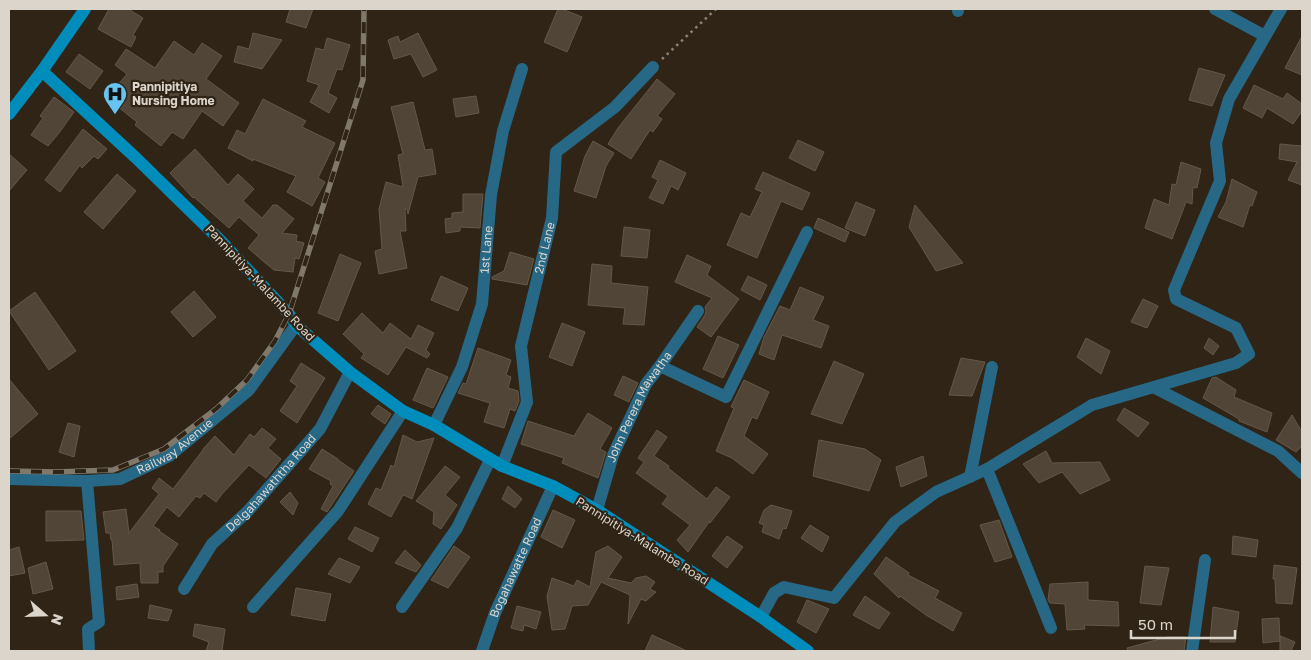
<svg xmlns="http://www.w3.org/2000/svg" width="1311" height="660" font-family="'Golos Text',sans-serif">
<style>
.building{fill:#504536;stroke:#645848}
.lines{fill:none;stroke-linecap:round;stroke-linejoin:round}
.path{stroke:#8c8378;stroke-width:2.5;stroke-dasharray:2.5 4;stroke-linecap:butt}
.street{stroke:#266885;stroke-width:12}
.secondary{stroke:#008dbc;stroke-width:12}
.rail-casing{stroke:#81786c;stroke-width:5.5}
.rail{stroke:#2f2416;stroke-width:4;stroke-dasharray:11;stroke-linecap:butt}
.labels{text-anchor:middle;stroke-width:4.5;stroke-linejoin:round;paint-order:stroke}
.poi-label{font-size:12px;font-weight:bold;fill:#dcd5cc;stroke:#2f2416;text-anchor:start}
.street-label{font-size:12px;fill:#dcd5cc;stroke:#2f2416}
</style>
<rect width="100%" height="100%" fill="#2f2416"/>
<path class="building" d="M109,9H128L143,18L133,35L136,37L131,47L98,29Z
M290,9H313L306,28L286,22Z
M558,9H562L582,17L567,52L544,42Z
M253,33L282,40L262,69L234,62L238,46L249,49Z
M418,33L437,70L423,77L411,54L394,59L388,40L398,36L400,42Z
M1302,36V75L1285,68Z
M327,38L350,45L342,70L337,69L328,93L337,98L329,113L310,102L319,85L307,81L316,48L324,50Z
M174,41L194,55L202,43L222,56L206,79L239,103L223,126L202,111L183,139L172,132L161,146L135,125L137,122L107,98L127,74L115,65L126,49L155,68Z
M79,54L103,71L90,89L66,72Z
M1199,68L1225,75L1212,106L1189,100Z
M657,79L675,94L657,116L662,119L653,132L650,130L631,159L608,144L618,128Z
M1254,85L1283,99L1287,93L1302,104V111L1293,124L1267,108L1262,118L1243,108Z
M476,96L479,113L456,117L453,99Z
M54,97L74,112L59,133L48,146L31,135L43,118L40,116Z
M263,99L306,121L302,127L335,143L318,178L325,182L312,206L287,192L296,176L253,159V161L228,148L237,130L245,134Z
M413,102L425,150L432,149L436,174L418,177L408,214L407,209H405L406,231H400L407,268L379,274L375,251L382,249L379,209L386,182L403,187L398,155L403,154L391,107Z
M83,129L107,149L98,159L94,156L82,168L80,165L60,192L45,180Z
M798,140L824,152L815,171L789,158Z
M593,141L614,153L606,166L596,198L574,191L585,156Z
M1280,144L1302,146V185L1288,180L1297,162L1279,159Z
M195,149L228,185L238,174L254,189L243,201L262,218L273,205H277L294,219L282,233L297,235L296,241L304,243L299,259L295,258L293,272L274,270L264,262L248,248L259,235L239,217L229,228L194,197L193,198L170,173Z
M9,154L27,170L9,191Z
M660,160L686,173L678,190L671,186L663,204L649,198L658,180L652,177Z
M1181,162L1201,169L1197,188L1193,187L1192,204L1186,202L1172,239L1145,228L1154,199L1169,205L1172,184L1176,185Z
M763,172L810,193L802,210L781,201L757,258L727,245L741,213L750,217L762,192L755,189Z
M117,174L136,191L103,229L84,212Z
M1232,179L1257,192L1252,206L1250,205L1243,227L1218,217L1226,202Z
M463,194H483L480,228L460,227V231L446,233L445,219L452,218V213L463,212Z
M856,202L875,210L865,236L845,228Z
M915,205L963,263L936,271L909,227Z
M818,218L849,232L845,242L814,228Z
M624,227L650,230L647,258L621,256Z
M510,252L534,259L527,285L492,279V277L504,271Z
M340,254L361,263L338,321L318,313Z
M687,255L711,266L707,275L739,299L711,337L697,327L705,315L706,311L705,307L712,298L675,282Z
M592,264L612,266L611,283L648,287L644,325L623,324L625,308L588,305Z
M441,276L468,288L458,311L431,300Z
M748,276L767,285L760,300L741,290Z
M800,287L824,297L813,320L829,326L821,348L782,335L774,360L759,354L764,337L780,306L790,310Z
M194,291L216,317L193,337L171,312Z
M35,292L76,351L49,370L9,311Z
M1143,299L1158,306L1147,328L1131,322Z
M362,313L383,333L390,323L411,339L418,325L434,333L426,350L430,354L427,358L406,347L388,375L361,358L364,354L343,334Z
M562,323L585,332L572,366L549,357Z
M718,336L739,345L723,378L703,369Z
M1086,338L1110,351L1101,374L1077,357Z
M1209,338L1219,346L1213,355L1204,348Z
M478,348L511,360L506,375L511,377L508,388L518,391L519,401L515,411L510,409L504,428L484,422L490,403L458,393L463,383L466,384Z
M961,358L985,362L972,396L949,395Z
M834,361L864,374L842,424L811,414Z
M301,363L325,378L297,423L280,411L297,386L290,381Z
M427,368L448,377L433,408L413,400Z
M623,376L638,383L629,402L614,395Z
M1216,377L1236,390L1234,397L1272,413L1267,432L1239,421V419L1203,398L1212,378Z
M9,379L38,414L9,439Z
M744,380L769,392L757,419L752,417L744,436L768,454L753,474L732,458L716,451L734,408L731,407Z
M378,405L391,414L385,424L371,414Z
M1124,408L1149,423L1138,437L1117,420Z
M588,413L612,428L600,449L606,452L598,478L562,463L564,458L521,444L528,421L574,436Z
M1292,415L1302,432V446L1296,452L1276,440Z
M68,423L80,426L74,457L59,452Z
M262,428L276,439L268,448L281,459L266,478L249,465L222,494L216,502L204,493L200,498L196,496L179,517L167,507L153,526L160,530L159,531L178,544L163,566V572H158V583H141L140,563L114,565L112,540H111L110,533H106L103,512L126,509L129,533L159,494L152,488L159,478L173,489L203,450V449L215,436L234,455L250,434L254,437Z
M657,430L667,437L654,456L669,466L668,468L707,499L716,487L730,497L710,523L709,522L688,552L677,540L690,525L662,504L668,496L636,473L644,462L638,458Z
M403,435L417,442L434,438L412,499L404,495H403L391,517L368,504L376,488L381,490L391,465L394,467Z
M819,440L865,449L881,460L869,491L813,476Z
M322,449L338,459V460L354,471L327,512L321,509L333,486L330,484L331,481L309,469Z
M1046,451L1052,463L1100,462L1110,480L1080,494L1062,472L1039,483L1023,464Z
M923,456L927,476L901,487L896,467Z
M445,466L460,477L445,495L457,505L441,529L433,524L434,512L416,501Z
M508,486L522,499L515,508L502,499Z
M290,492L298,503L293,515L280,502Z
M771,505L792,511L786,529L783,528L779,539L762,532L764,525L759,523L764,510Z
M553,510L575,520L562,548L541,537Z
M46,511H81L84,540L46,541Z
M999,520L1012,557L995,562L980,525Z
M810,525L829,537L822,552L801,538Z
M355,527L379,538L372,552L348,539Z
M727,536L743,547L727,568L712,556Z
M1233,536L1258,540L1256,557L1232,554Z
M454,546L470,557L448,588L431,580Z
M608,546L622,557L608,578L631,583L636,578L646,576L655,582L650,589L656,592L646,601L641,599L628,624L630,595L601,582L588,605L572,606L565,629L552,630L547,596L552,578L574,586L577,580L590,587L596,552Z
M19,547L25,573L9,576V550Z
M405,550L421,565L416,572L395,563Z
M886,557L909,573L908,575L939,591L935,598L962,613L953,631L926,615L900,596L899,598L874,574Z
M339,558L360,567L350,583L328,574Z
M46,562L53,589L33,594L28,568Z
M1274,565L1297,568L1292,604L1276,603L1275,579H1273Z
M1145,566L1169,568L1161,605L1140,603Z
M1088,582V600L1118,602L1119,626L1084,625L1085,629L1067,630L1065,604L1050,603L1048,600L1050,584Z
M137,584L139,597L117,600L116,587Z
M296,588L331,594L325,621L291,615Z
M865,596L890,613L879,629L853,615Z
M807,600L829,609L816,633L797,622Z
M150,605L172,610L168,621L148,618Z
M517,606L541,612L536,629L524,625L523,631L511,628Z
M1213,607L1239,612L1235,642H1210Z
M1279,618L1280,641L1263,643L1262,619Z
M195,624L225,629L222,651H206L209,642L193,636Z
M652,635L687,651H645Z
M1280,636L1295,642L1291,651H1280Z
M1167,637H1186L1184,651H1128L1127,648Z"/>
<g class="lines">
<path class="path" d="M662,59L716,9"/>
<g class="street">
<path d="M1215,9L1265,36"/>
<path d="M958,11V9"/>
<path d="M660,366L726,397L807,232"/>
<path d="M1155,388L1278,451L1302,473"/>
<path id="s1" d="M434,425L462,367L482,304L491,195L503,131L522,69"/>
<path id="s2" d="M502,466L527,402L521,346L552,218L556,152L615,107L653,67"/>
<path d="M987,469L1051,628"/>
<path d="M970,477L992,367"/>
<path id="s3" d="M9,479L87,481L120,479L169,456L249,390L296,325"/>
<path d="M87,481L99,622L88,629L89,651"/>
<path id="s4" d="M597,510L613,455L646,384L660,366L698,311"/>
<path id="s5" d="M184,589L212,544L248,511L320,429L350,372"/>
<path d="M253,607L338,511L403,411"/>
<path d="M402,607L457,528L490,460"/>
<path d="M761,617L774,593L784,587L834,598L895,522L936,492L987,469L1092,405L1236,363L1249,354L1236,328L1176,299L1174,290L1220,181L1216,143L1229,99L1281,9"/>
<path id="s6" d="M482,651L495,613L553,486"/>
<path d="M1192,651L1205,560"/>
</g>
<path class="secondary" d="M42,71L135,157L221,241L289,314L296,325L350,372L403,411L434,425L502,466L553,486L597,510L761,617L808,651
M9,114L42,71L85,9"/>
<g class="rail-casing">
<path id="rail" d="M9,471L56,472L113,470L164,449L216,409L247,380L275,341L289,314L363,80L364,9"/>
</g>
<use href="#rail" class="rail"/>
</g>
<defs>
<g id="hospital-pin" transform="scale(1.25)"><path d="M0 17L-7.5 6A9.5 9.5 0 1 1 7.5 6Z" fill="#67c4f0" stroke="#2f2416"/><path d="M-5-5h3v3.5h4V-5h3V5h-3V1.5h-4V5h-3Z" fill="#111"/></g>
</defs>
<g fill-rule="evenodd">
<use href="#hospital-pin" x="115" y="94"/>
</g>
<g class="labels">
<g class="poi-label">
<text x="132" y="91">Pannipitiya<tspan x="132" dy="14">Nursing Home</tspan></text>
</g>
<g class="street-label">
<text dy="4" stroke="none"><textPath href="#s2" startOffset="226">2nd Lane</textPath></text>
<text dy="4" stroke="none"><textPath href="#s1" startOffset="185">1st Lane</textPath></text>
<text transform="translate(260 283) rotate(47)" y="4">Pannipitiya-Malambe Road</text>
<text dy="4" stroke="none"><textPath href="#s4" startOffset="112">John Perera Mawatha</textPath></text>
<text dy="4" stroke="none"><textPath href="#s3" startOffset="175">Railway Avenue</textPath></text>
<text dy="4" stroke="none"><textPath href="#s5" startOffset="138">Delgahawaththa Road</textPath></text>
<text transform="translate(642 541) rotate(32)" y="4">Pannipitiya-Malambe Road</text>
<text dy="4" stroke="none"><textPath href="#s6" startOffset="90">Bogahawatte Road</textPath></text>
</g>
</g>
<rect width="1311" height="660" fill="none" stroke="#dcd5cc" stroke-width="20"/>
<g transform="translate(45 615) rotate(110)" stroke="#2f2416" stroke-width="4" paint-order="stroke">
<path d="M0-4L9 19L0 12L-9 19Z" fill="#dcd5cc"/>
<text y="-8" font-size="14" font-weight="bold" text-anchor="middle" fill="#dcd5cc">N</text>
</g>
<path d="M1131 630v8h104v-8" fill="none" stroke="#dcd5cc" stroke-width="2.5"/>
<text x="1138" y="630" font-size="15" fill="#dcd5cc" stroke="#2f2416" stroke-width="4" paint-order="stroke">50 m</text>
</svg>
